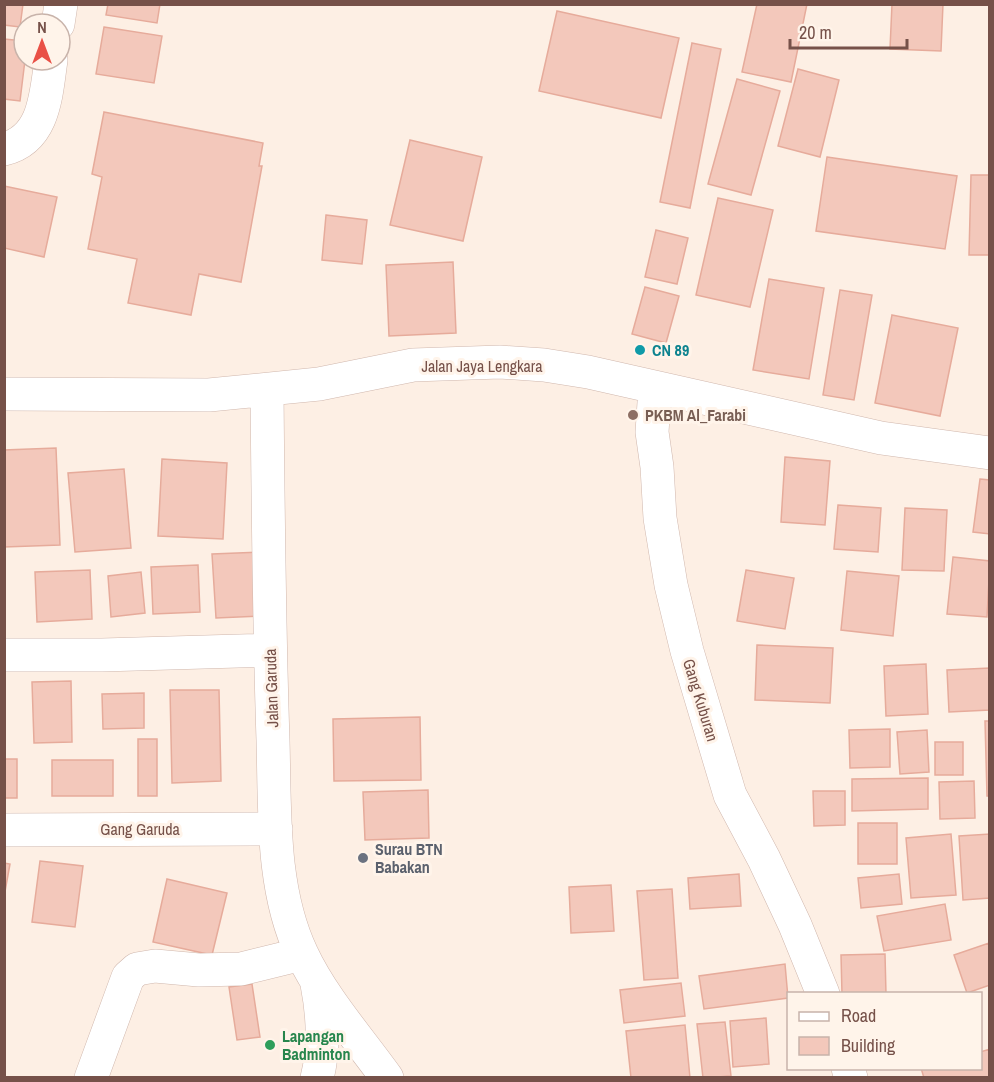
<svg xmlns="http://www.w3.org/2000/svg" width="994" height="1082" font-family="'Archivo Narrow',sans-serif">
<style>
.building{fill:#f3c8bb;stroke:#e6ab9b;stroke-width:1.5}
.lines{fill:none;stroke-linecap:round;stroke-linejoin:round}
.minor-casing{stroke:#d0b7ad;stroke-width:34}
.minor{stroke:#fff;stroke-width:33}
.culture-dot{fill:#0f9aa8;stroke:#fff4ea;stroke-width:2}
.education-dot{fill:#8d6e63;stroke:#fff4ea;stroke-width:2}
.worship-dot{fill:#6b7280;stroke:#fff4ea;stroke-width:2}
.leisure-dot{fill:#2e9e5b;stroke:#fff4ea;stroke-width:2}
.labels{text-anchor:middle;stroke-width:6;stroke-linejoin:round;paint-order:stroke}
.culture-label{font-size:16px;font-weight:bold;fill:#0d838f;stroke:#fff4ea;text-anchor:start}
.street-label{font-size:16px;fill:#765149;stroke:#fff4ea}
.education-label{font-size:16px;font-weight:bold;fill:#785e54;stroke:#fff4ea;text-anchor:start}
.worship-label{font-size:16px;font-weight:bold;fill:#5b616d;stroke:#fff4ea;text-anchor:start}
.leisure-label{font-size:16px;font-weight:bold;fill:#27864d;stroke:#fff4ea;text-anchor:start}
</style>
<rect width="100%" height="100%" fill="#fdefe4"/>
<path class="building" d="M4,4H23L20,27L4,25Z
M108,4H160L157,23L106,15Z
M757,4H807L791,82L742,72Z
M892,4H943L941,51L890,49Z
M557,11L679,38L661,118L539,91Z
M104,27L162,36L154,83L96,74Z
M4,39L24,41L25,60L20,101L4,99Z
M692,43L721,49L690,208L660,202Z
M798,69L839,80L820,157L778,146Z
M737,79L780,91L751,195L708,184Z
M104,112L263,143L259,166H262L241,282L199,274L191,315L128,303L137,259L88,249L102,177L92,174Z
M410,140L482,157L463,241L390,225Z
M827,157L957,176L945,249L816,231Z
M971,175H990V255H969Z
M4,186L57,197L44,257L4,248Z
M718,198L773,210L750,307L696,295Z
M326,215L367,220L362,264L322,260Z
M656,230L688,238L677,284L645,277Z
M453,262L456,333L389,336L386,265Z
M769,279L824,288L809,379L753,370Z
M645,287L679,296L666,343L632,334Z
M840,290L872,295L854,400L823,395Z
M892,315L958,328L940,416L875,403Z
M56,448L60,545L4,547V450Z
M785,457L830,461L825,525L781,522Z
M162,459L227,463L223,539L158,536Z
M124,469L131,548L75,552L68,473Z
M980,479L990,480V534L973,532Z
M838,505L881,508L878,552L834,549Z
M905,508L947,510L944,571L902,570Z
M262,552L265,616L216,618L212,554Z
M953,557L990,561L987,617L947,614Z
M198,565L200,612L153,614L151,567Z
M90,570L92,619L37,622L35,572Z
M746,570L794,578L785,629L737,621Z
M847,571L899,576L893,636L841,630Z
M141,572L145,613L111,617L108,576Z
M757,645L833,648L830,703L755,700Z
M926,664L928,714L886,716L884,666Z
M990,668V710L949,712L947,670Z
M71,681L72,742L34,743L32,682Z
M170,690H219L221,781L172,783Z
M144,693V728L103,729L102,694Z
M420,717L421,780L334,781L333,719Z
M985,721H990V796H987Z
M890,729V767L850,768L849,730Z
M927,730L929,772L900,774L897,732Z
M138,739H157V796H138Z
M935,742H963V775H935Z
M4,759H17V798H4Z
M52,760H113V796H52Z
M928,778V809L852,811V779Z
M974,781L975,818L940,819L939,782Z
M428,790L429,838L365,840L363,792Z
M813,791H845V825L814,826Z
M858,823H897V864H858Z
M951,834L956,895L911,898L906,838Z
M990,834V898L963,900L959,836Z
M40,861L83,866L75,927L32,922Z
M4,863L10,864L4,897Z
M739,874L741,906L690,909L688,878Z
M899,874L902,904L861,908L858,878Z
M167,879L227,893L212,955L153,942Z
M611,885L614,931L571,933L569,887Z
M672,889L678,978L644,980L637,891Z
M945,904L951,940L884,951L877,916Z
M989,943L990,985L967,993L954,955Z
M885,954L886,994H842L841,955Z
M785,964L788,998L704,1009L699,976Z
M681,983L685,1016L624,1023L620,990Z
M252,984L260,1037L237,1040L229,987Z
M766,1018L769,1064L733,1067L730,1021Z
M725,1022L731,1076L703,1078L697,1024Z
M685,1025L690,1078H631L626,1031Z
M990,1049V1078H924L921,1068H980V1052Z"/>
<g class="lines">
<g class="minor-casing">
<path id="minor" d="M58,24L61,4
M4,149C45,139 46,94 51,60
M655,388L652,432L657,467L660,518L671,585L687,651L730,795L764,859L795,925L823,994
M267,390C268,506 269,623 273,740C275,810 271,889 302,954C322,997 359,1039 387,1078
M4,394L209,395L319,384L413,365L500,362L544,365L588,372L881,438L990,453
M4,655H102L270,650
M4,830L276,829
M317,984C323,1015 325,1047 317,1078
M848,1068L851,1078
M91,1078L128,977L137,969L155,966L199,970L241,969L302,954"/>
</g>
<use href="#minor" class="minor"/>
</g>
<circle class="culture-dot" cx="640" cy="350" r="6"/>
<circle class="education-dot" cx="633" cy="415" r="6"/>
<circle class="worship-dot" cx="363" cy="858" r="6"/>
<circle class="leisure-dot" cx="270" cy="1045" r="6"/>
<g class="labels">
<g class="culture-label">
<text x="652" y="356">CN 89</text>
</g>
<g class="street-label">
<text x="482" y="372">Jalan Jaya Lengkara</text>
<text transform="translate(271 688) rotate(-92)" y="6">Jalan Garuda</text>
<text transform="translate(701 700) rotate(73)" y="6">Gang Kuburan</text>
<text x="140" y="835">Gang Garuda</text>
</g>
<g class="education-label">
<text x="645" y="421">PKBM Al_Farabi</text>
</g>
<g class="worship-label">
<text x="375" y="855">Surau BTN<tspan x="375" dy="18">Babakan</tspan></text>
</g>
<g class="leisure-label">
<text x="282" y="1042">Lapangan<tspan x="282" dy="18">Badminton</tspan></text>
</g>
</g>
<rect width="994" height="1082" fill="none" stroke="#765149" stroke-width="12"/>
<rect x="787" y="992" width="195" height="78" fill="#fff4ea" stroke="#c8b3aa" stroke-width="1.5"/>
<rect x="799" y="1012" width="30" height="9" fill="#ffffff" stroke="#c8b3aa" stroke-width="1.5"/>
<text x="841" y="1022" font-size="18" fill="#765149">Road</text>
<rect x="799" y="1037" width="30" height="18" fill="#f3c8bb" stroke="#c8b3aa" stroke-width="1.5"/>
<text x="841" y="1052" font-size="18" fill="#765149">Building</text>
<g transform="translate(42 42)"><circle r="28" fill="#fff4ea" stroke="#c8b3aa" stroke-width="1.5"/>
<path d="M0-4.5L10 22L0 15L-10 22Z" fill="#e95046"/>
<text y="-9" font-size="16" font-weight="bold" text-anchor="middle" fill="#765149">N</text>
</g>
<path d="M790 39v9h117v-9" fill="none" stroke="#765149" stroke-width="3"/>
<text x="799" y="39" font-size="18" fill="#765149" stroke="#fff4ea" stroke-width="4.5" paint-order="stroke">20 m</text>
</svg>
